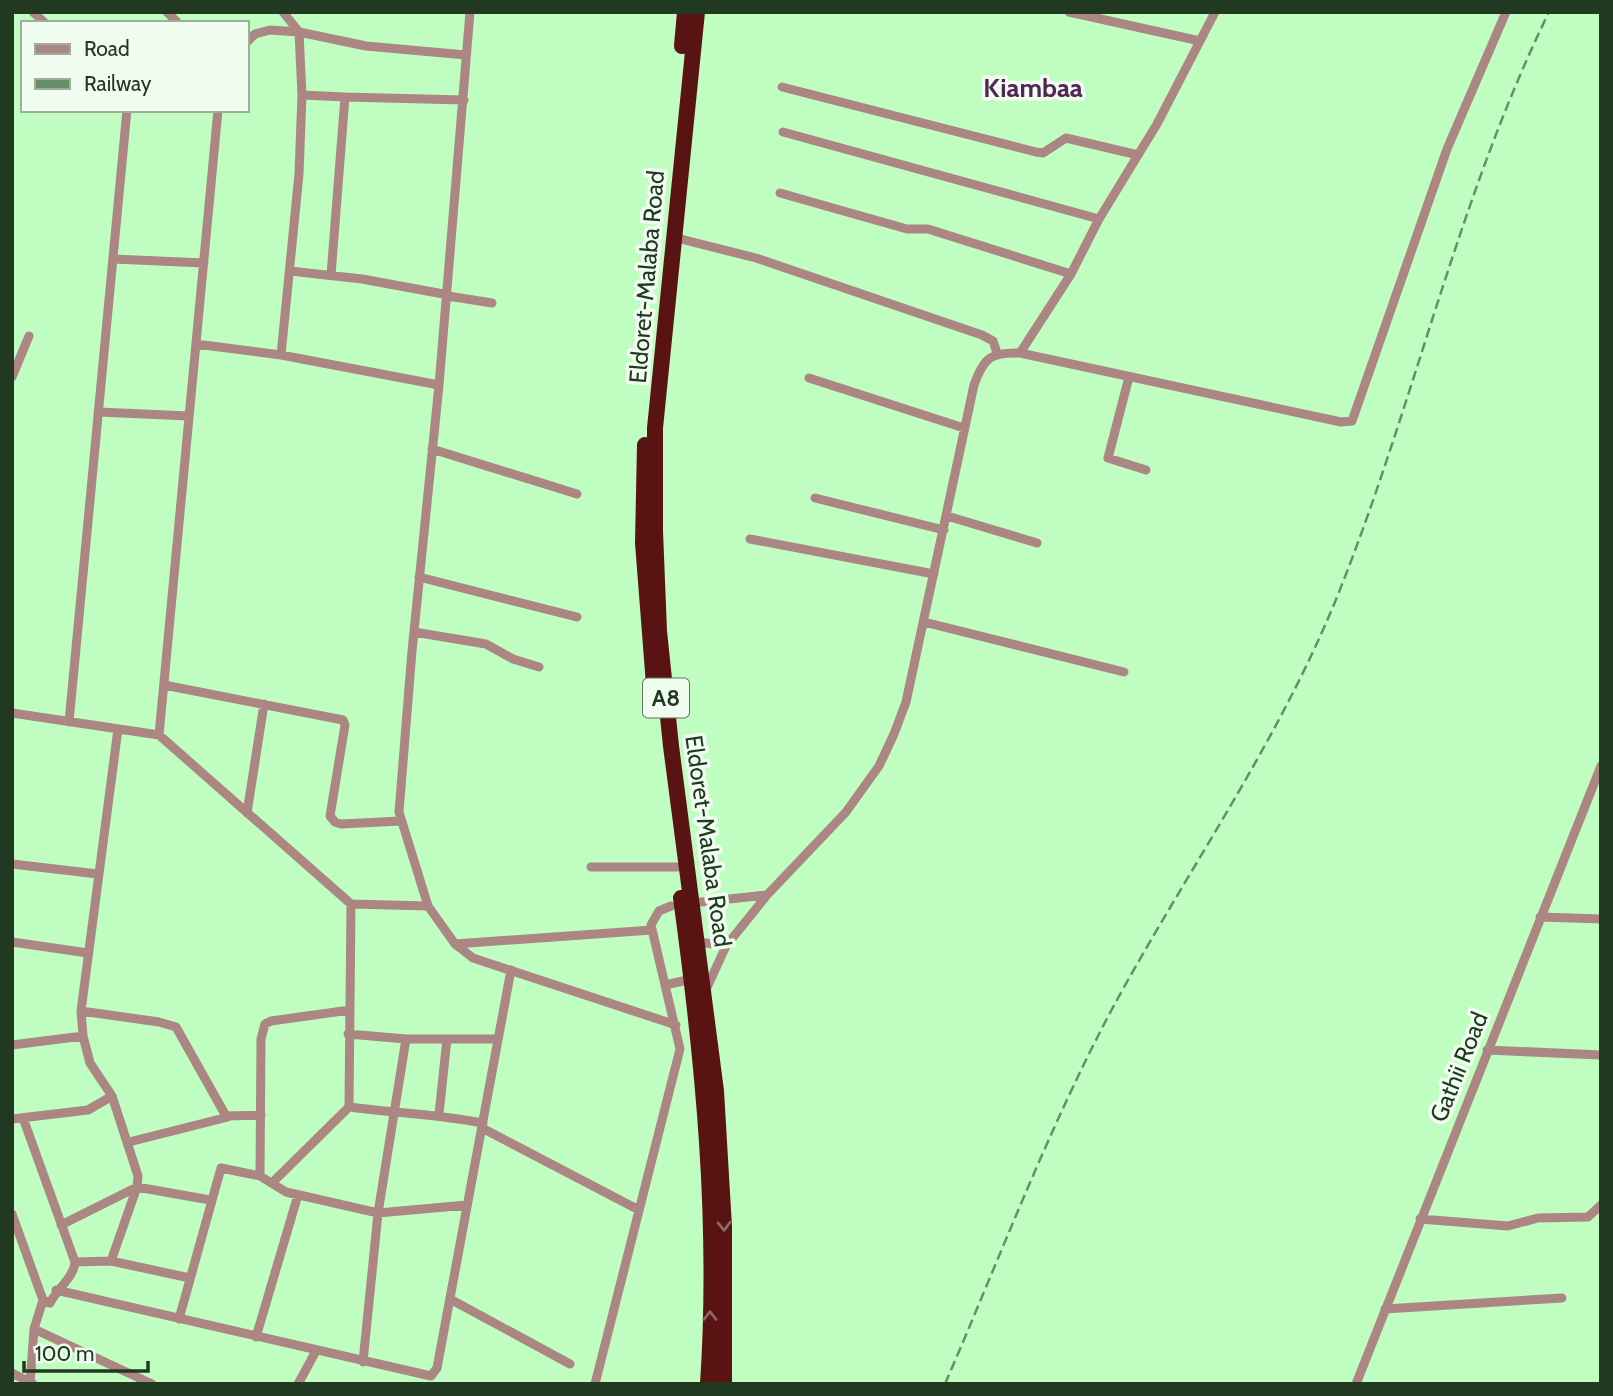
<svg xmlns="http://www.w3.org/2000/svg" width="1613" height="1396" font-family="Cabin,sans-serif">
<style>
.lines{fill:none;stroke-linecap:round;stroke-linejoin:round}
.street{stroke:#ab8683;stroke-width:9}
.highway{stroke:#591313;stroke-width:16}
.rail{stroke:#678f67;stroke-width:2.5;stroke-dasharray:10 5;stroke-linecap:butt}
.oneway{stroke:#8e6560}
.labels{text-anchor:middle;stroke-width:7;stroke-linejoin:round;paint-order:stroke}
.shield{fill:#f0fcf0;stroke:#5f745f;stroke-width:2}
.shield-label{font-size:23px;font-weight:bold;fill:#213921}
.street-label{font-size:24px;fill:#213921;stroke:#f0fcf0}
.neighbourhood-label{font-size:26px;font-weight:bold;fill:#532456;stroke:#f0fcf0}
</style>
<rect width="100%" height="100%" fill="#c0fdc1"/>
<g class="lines">
<path class="street" d="M33,12L45,23
M167,12L178,23
M1069,12L1200,41
M247,42L255,34L270,30L299,32L366,46L466,55
M782,87L1036,152L1043,153L1066,138L1138,155
M302,95L345,97
M783,132L1099,219
M780,193L907,229H928L1071,274
M673,237L756,258L982,335L993,341L997,353
M113,259L204,263
M290,271L362,279L449,295
M331,275L345,97L464,100
M448,296L492,303
M196,344L281,355L439,385L470,12
M1020,353L1071,274L1099,219L1157,124L1215,12
M281,355L299,174L302,95L299,32L283,12
M12,377L29,336
M1129,377L1108,458L1146,470
M809,378L964,428
M439,385L412,651L399,812L428,906L455,944L473,958L676,1025
M98,412L189,416
M432,449L577,494
M815,498L944,530
M947,516L1037,543
M750,539L934,574
M419,577L577,617
M924,622L1124,672
M414,632L486,644L513,659L539,667
M164,685L343,720L345,725L330,816L335,822L341,824L400,821
M12,713L159,735L351,904L428,906
M69,722L127,110
M159,735L218,110
M247,813L264,704
M12,864L98,874
M591,867H677
M701,902L767,895L846,812L879,766L894,734L906,702L974,385C984,357 991,352 1020,353L1341,422L1352,421L1447,149L1506,12
M1540,917L1601,919
M12,942L88,953
M699,942L726,946
M455,944L652,930
M665,985L692,979
M705,992L726,946L767,895
M81,1011L159,1022L176,1027L226,1116L261,1115
M348,1034L406,1039H498
M12,1045L83,1036
M1487,1050L1601,1055
M349,1107C394,1113 438,1114 483,1123
M439,1114L447,1039
M23,1118L75,1262C74,1277 57,1289 50,1303L43,1300
M12,1119L88,1110L112,1096
M482,1128L639,1210
M129,1142L228,1117
M260,1176L261,1039L265,1024L271,1021L350,1010
M273,1182L349,1107L351,904
M12,1214L43,1300L34,1329L30,1384
M1420,1219L1508,1226L1538,1218L1588,1217L1601,1205
M61,1225L137,1187L210,1200
M111,1261L137,1187L138,1176L112,1096L90,1063L83,1036L81,1011L118,729
M75,1262L111,1261L190,1278
M56,1290L431,1376L437,1368L511,970
M450,1299L570,1364
M1385,1309L1562,1298
M179,1319L221,1168L260,1176L286,1192L378,1213L467,1205
M34,1329L152,1384
M256,1337L298,1195
M363,1362L378,1213L406,1039
M12,1373L33,1384
M298,1384L316,1351
M595,1384L680,1049L651,925L659,911L671,906
M1356,1384L1601,766"/>
<path class="highway" d="M697,12L655,428V531L659,631L671,746L716,1091L724,1227V1384
M682,46L685,12
M645,445L643,543L654,685
M681,898C703,1059 719,1221 708,1384"/>
<path class="rail" d="M945,1384C1001,1255 1051,1121 1118,998C1193,862 1284,732 1341,587C1416,397 1459,196 1549,12"/>
</g>
<defs><path id="oneway-chevron" d="M-2-3.5L2.5 0L-2 3.5" fill="none" stroke-width="1.6" stroke-linecap="round" stroke-linejoin="round" transform="scale(1.75)"/></defs>
<g class="oneway">
<use href="#oneway-chevron" transform="translate(724 1226) rotate(88)"/>
<use href="#oneway-chevron" transform="translate(710 1316) rotate(-90)"/>
</g>
<g class="labels">
<rect class="shield" x="643" y="678.5" width="46" height="39" rx="5"/>
<g class="shield-label">
<text x="666" y="706">A8</text>
</g>
<g class="street-label">
<text transform="translate(647 277) rotate(-85)" y="8">Eldoret-Malaba Road</text>
<text transform="translate(708 841) rotate(82)" y="8">Eldoret-Malaba Road</text>
<text transform="translate(1459 1067) rotate(-68)" y="8">Gathii Road</text>
</g>
<g class="neighbourhood-label">
<text x="1033" y="97">Kiambaa</text>
</g>
</g>
<rect width="1613" height="1396" fill="none" stroke="#213921" stroke-width="28"/>
<rect x="21" y="21" width="228" height="91" fill="#f0fcf0" stroke="#9dae9d" stroke-width="2"/>
<rect x="35" y="44" width="35" height="10" fill="#ab8683" stroke="#9dae9d" stroke-width="2"/>
<text x="84" y="56" font-size="21" fill="#213921">Road</text>
<rect x="35" y="79" width="35" height="10" fill="#678f67" stroke="#9dae9d" stroke-width="2"/>
<text x="84" y="91" font-size="21" fill="#213921">Railway</text>
<path d="M24 1361v10h124v-10" fill="none" stroke="#213921" stroke-width="3.5"/>
<text x="35" y="1361" font-size="21" fill="#213921" stroke="#f0fcf0" stroke-width="5" paint-order="stroke">100 m</text>
</svg>
